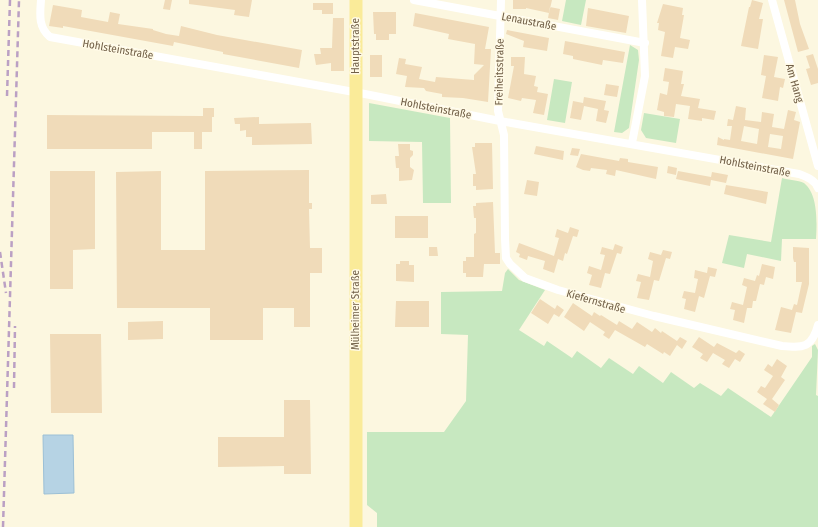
<svg xmlns="http://www.w3.org/2000/svg" width="818" height="527" font-family="'Fira Sans Condensed',sans-serif">
<style>
.green{fill:#c7e8c0}
.water{fill:#b6d3e4;stroke:#9cc0d6}
.building{fill:#f0dbb9;fill-rule:evenodd}
.lines{fill:none;stroke-linecap:round;stroke-linejoin:round}
.street{stroke:#fff;stroke-width:8}
.primary{stroke:#faeb99;stroke-width:13}
.rail{stroke:#bba0c4;stroke-width:2.5;stroke-dasharray:6 4;stroke-linecap:butt}
.labels{text-anchor:middle;stroke-width:3;stroke-linejoin:round;paint-order:stroke}
.street-label{font-size:11px;fill:#726048;stroke:#fffae6}
</style>
<rect width="100%" height="100%" fill="#fcf7e0"/>
<path class="green" d="M566,0H586L581,25L562,21Z
M630,45L638,50L639,60L629,128L622,133L614,132Z
M554,79L572,82L565,123L547,120Z
M369,103L450,118L451,203H423L422,142L369,141Z
M644,113L680,119L676,143L646,138L641,130Z
M782,178C789,180 798,180 804,183C818,194 817,222 816,239H782L781,261L747,254L744,268L722,263L729,235L771,242Z
M508,269L519,280L545,290L519,330L544,346L547,341L572,358L577,351L601,368L609,358L633,374L639,366L663,383L671,372L694,388L700,383L721,396L728,388L771,417L812,357V346L815,344L818,350L816,395L818,396V527H377V513L367,505V432H444L466,401L468,335L441,334V292L502,291L505,273Z"/>
<path class="water" d="M43,435H73L74,493L44,494Z"/>
<path class="building" d="M165,0H172L170,10L163,9Z
M189,0H252L249,17L234,15L235,10L189,4Z
M513,0H552L549,13L526,8V9H513Z
M752,0L763,3L759,19H763L758,49L741,46L749,7H750Z
M784,0H795L800,24L809,49L798,52Z
M313,3H333V14H322V10H313Z
M663,4L683,8L682,15H684L680,38L690,40L688,49L675,47L673,58L661,56L665,32L658,30L659,23H657Z
M53,5L82,10L81,17L108,22L110,12L120,14L118,24L153,29V30L166,34L179,36L181,26L217,35L302,50L299,68L223,54V52L174,42L173,46L63,26V28L49,26Z
M550,7L560,9L558,20L548,18Z
M588,8L629,16L626,33L586,26Z
M373,12H396V34H389V40H376V34H374Z
M415,13L489,27L485,49H491L488,102L463,98L442,97V94L426,91L424,88L405,87L407,76L396,74L399,58L406,59L405,64L422,67L419,79L435,82L436,77L474,80V75L484,65L474,64L475,44L448,39L449,34L413,26Z
M333,18H344V71H331V63L316,65L314,54H321L320,48H332Z
M507,30L549,38L547,51L523,47L524,41L506,34Z
M565,41L625,52L623,63L603,60L602,65L573,59V56L563,54Z
M813,54L818,69V83L811,85L806,69L810,68L806,56Z
M370,55H382V77H370Z
M764,55L778,57L774,77L785,79L783,88L780,87L778,101L762,98L766,76L761,75Z
M511,57H525L524,74L536,76L534,86L538,87L537,92L548,94L544,115L533,113L536,100L522,98L521,101L508,98L514,66H511Z
M665,68L683,71L681,84H684L681,96L700,99L698,108L716,111L714,120L702,118V121L688,119L690,106L676,104L674,117L664,116V112L657,110L660,93L667,95L669,82L663,81Z
M606,84L619,86L617,97L604,95Z
M584,97L606,101L604,110L609,111L606,123L596,121L598,109L584,106L581,120L570,118L573,101L583,103Z
M736,106L746,108L745,120L761,122L762,112L774,114L772,127L784,129L788,110L796,112L794,120L800,122L793,159L717,145L718,137L724,140V139L730,140L732,126H727L728,119L733,120ZM744,126L759,129L757,144L741,141ZM770,134L783,136L781,149L768,147Z
M203,108H214V117H212V132H202V149H194V132H152V149H47V115L203,116Z
M259,117V124L311,123L312,144L252,145V137H246V130L240,131V124H235L234,118Z
M475,143H492L493,189L476,190V186H473V174H476L472,147H475Z
M398,144H410V150L413,151V155L410,158V167L414,170L412,180L399,181V168H396L395,156H399Z
M536,146L564,151L563,160L534,154Z
M572,148L580,149L578,156L570,155Z
M581,154L619,161L620,158L628,159V162L658,167L656,179L616,170L615,176L606,174L607,170L591,168L590,171L583,170L576,167Z
M668,166L677,168L676,175L667,173Z
M309,170V203H312V209H309L310,248H322V273H310V327H294V308H263V340H210V308H117L116,172L161,171V250H205V171Z
M50,171H95V249L73,250V289H50Z
M678,171L711,177L712,172L728,175L726,183L711,180L710,186L676,179Z
M527,180L539,182L537,196L524,194Z
M726,185L768,192L766,204L724,194Z
M386,194L387,204H371V195Z
M493,202L495,253H500V264H484L483,277H466V273H463V261H466V257H474V234L476,233V218H474L473,206H476V203Z
M395,216H428V238H395Z
M570,227L579,230L577,237L573,236L567,254L565,253L563,261L558,259L554,273L543,269L545,261L528,256L527,260L519,257L520,254L516,252L519,243L554,256L559,238L555,237L557,229L568,233Z
M615,244L623,247L621,254L617,253L610,274L605,273L601,288L589,285L592,275L587,273L589,266L601,270L605,255L600,254L602,247L613,250Z
M429,247H437L438,256H429Z
M793,247L809,248V284L802,313L796,312L791,333L775,330L781,307L792,310L794,304L797,305L802,282H796V262H794L793,258Z
M663,250L672,252L670,259L666,258L659,281L654,280L649,300L637,298L641,282L636,281L638,274L650,277L653,261L648,259L650,252L661,255Z
M400,261H409V265H414V282L396,281V264H400Z
M762,264L775,267L773,279L766,277L764,285L760,284L756,301H753L752,308H747L744,323L733,320L735,310L730,309L732,302L743,305L747,287L742,285L744,278L755,281L757,275L759,276Z
M708,267L717,269L715,277L710,276L704,298L699,296L695,312L684,309L686,299L682,298L684,291L695,293L698,279L694,278L695,270L707,273Z
M540,299L555,309L557,305L564,310L559,317L554,314L548,324L531,313Z
M396,301H429V327H395Z
M573,303L592,316L594,312L600,316L601,315L617,325L619,321L632,329L637,322L652,332L655,328L661,333L662,331L677,341L680,337L687,341L682,349L677,345L670,356L664,352L663,354L647,344L645,347L615,330L609,339L603,335L605,332L590,322L584,331L564,317Z
M163,321V339L128,340V322Z
M50,334H101L102,413H51Z
M699,337L714,347L717,343L736,353L739,350L745,354L740,362L735,359L729,368L722,364L725,360L713,353L707,362L700,358L703,354L692,347Z
M777,359L787,366L781,377L785,380L772,399L779,405L775,412L763,404L767,399L757,392L761,386L765,388L773,376L764,370L768,364L772,367Z
M284,400H310L311,474H284V466L218,467V437H284Z"/>
<g class="lines">
<path class="street" d="M41,0C40,14 38,27 50,37L365,94L500,121L799,174C807,177 815,180 818,188
M414,0L645,43
M501,0L498,111L504,135L505,239L506,258L510,264L525,278L558,290L654,316L782,346C803,348 812,348 818,325
M772,0L818,166
M632,143L645,76L642,0"/>
<path class="primary" d="M356,0V527"/>
<path class="rail" d="M7,96L10,0
M0,252L6,293
M14,388L15,326
M3,527L19,0"/>
</g>
<g class="labels">
<g class="street-label">
<text transform="translate(529 21) rotate(11)" y="4">Lenaustraße</text>
<text transform="translate(355 46) rotate(-90)" y="4">Hauptstraße</text>
<text transform="translate(118 49) rotate(10)" y="4">Hohlsteinstraße</text>
<text transform="translate(499 72) rotate(-89)" y="4">Freiheitsstraße</text>
<text transform="translate(795 83) rotate(74)" y="4">Am Hang</text>
<text transform="translate(436 108) rotate(11)" y="4">Hohlsteinstraße</text>
<text transform="translate(755 166) rotate(11)" y="4">Hohlsteinstraße</text>
<text transform="translate(596 301) rotate(16)" y="4">Kiefernstraße</text>
<text transform="translate(355 310) rotate(-90)" y="4">Mülheimer Straße</text>
</g>
</g>
</svg>
